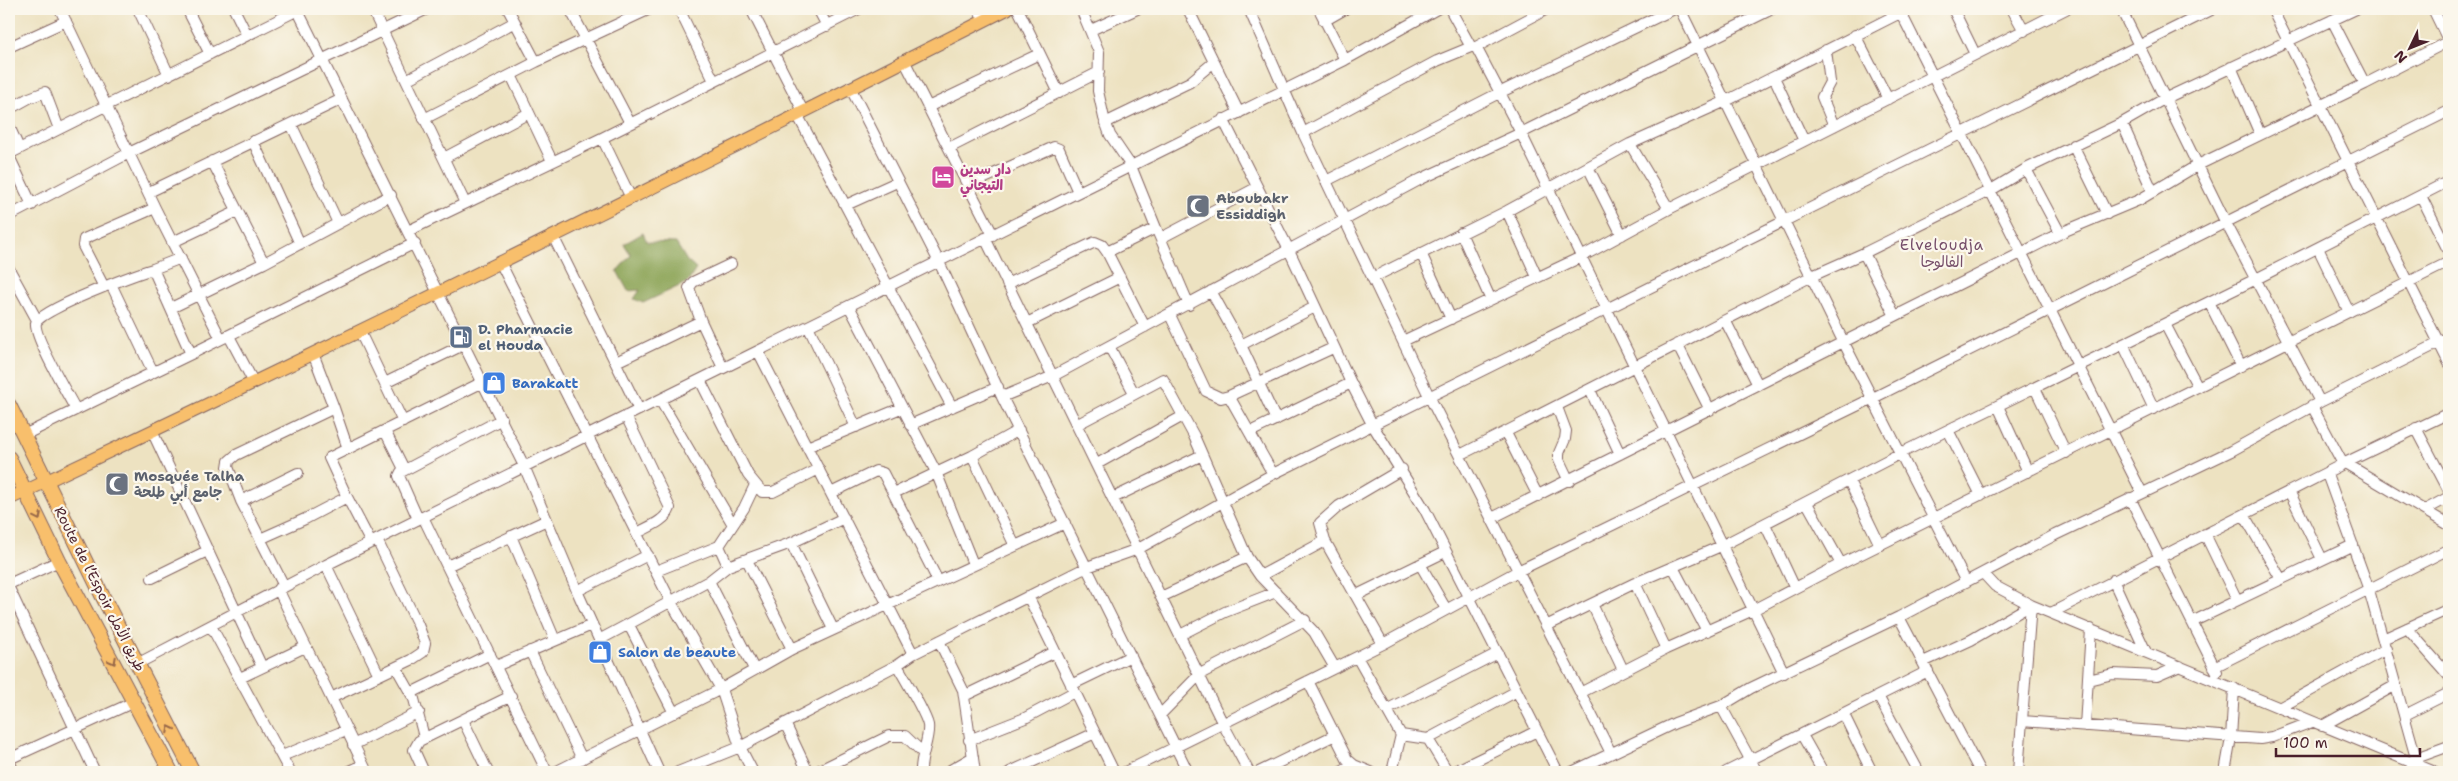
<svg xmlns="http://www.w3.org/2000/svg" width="2458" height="781" font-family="'Shantell Sans','Playpen Sans Arabic',sans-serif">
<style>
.forest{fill:#8aa354;stroke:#6a6140}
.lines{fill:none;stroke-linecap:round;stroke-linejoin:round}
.minor-casing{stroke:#836360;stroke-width:12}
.major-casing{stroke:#836360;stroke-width:14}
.highway-casing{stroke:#836360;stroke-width:16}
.minor{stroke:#fff;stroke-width:10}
.major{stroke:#f8bf6c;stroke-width:12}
.highway{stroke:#f8bf6c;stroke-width:14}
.oneway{stroke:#986748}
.labels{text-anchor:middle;stroke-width:4.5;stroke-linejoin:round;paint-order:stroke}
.hotel-label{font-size:14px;font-weight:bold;fill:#b23c85;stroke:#fbf7ec;text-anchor:start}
.worship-label{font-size:14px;font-weight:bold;fill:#5b616d;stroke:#fbf7ec;text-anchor:start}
.service-label{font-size:14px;font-weight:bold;fill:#4e5e75;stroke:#fbf7ec;text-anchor:start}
.shop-label{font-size:14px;font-weight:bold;fill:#366cbe;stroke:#fbf7ec;text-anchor:start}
.street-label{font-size:14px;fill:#4a1f2b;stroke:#fbf7ec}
.neighbourhood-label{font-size:15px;letter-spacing:1px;fill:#754d69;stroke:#fbf7ec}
</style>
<rect width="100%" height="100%" fill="#fbf7ec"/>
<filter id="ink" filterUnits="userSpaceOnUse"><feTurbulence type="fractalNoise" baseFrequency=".02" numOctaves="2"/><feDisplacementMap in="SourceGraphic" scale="10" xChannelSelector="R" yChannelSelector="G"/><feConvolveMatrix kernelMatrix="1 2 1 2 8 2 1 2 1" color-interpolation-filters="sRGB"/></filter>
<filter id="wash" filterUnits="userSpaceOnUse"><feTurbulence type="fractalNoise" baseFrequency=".0096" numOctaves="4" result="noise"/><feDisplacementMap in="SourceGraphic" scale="20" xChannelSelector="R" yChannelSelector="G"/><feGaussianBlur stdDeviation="1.12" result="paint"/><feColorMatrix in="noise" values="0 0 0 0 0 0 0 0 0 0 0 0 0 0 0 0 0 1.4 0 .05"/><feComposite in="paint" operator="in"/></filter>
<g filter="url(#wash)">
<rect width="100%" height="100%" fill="#ede2c1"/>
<path class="forest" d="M643,233L647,242L676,243L687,261L696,269L688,282L643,303L634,299L640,290L628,291L617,271L631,255L624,244Z"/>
</g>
<g filter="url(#ink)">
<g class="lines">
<g class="minor-casing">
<path id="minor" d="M60,9L155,208L221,339
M138,9L169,75
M187,9L210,54
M234,9L247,35
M297,9L524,466L577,591L659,772
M372,9L465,203
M508,9L536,62
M570,9L630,123
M679,9L714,81
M751,9L803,111
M818,9L827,26
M978,9L984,21
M1018,9L1059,93
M1081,9L1099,52L1098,91L1104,118L1110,135L1131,166L1156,228
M1188,9L1239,113
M1249,9L1303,133L1429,396L1611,753
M1319,9L1345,60
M1450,9L1471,47H1476L1521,133L1784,673
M1680,9L1843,341L1966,582
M1899,9L2142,493
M1953,9L1975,54
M2012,9L2024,31
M2121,9L2225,221L2320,402
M2272,9L2449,363
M2433,9L2449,42
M2332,20L2365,84L2449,41
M1324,21L1345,9
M1091,30L1137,9
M1855,35L1888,99
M9,47L66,21
M1476,47L1547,9
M1826,50L1830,82L1822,97L1834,126
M904,60L993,235
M2231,67L2260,134
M511,75L552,161
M1774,77L1804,141
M406,80L515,22
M850,87L939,262L1002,397L1188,772
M928,107L1039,54
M9,109L29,98L45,92L59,129
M797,114L952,407
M424,119L536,62L650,9
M1223,119L1289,250L1351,383L1372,424L1425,510L1558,772
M1105,123L1190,82L1214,62
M2122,123L2153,192
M291,124L338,223
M9,126L19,148
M1303,133L1437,61L1471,47
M602,138L631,198
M253,141L300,244
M1630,144L1669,209
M2073,145L2107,214
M949,148L1099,72
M444,158L529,113
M212,161L264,263
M1588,167L1622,235
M2026,169L2060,233
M1326,181L1501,92L1674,9
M969,185L1054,147L1059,149L1078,192
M149,192L342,99
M2421,196L2449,252
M32,205L9,156L11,153L298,10
M846,205L897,182
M1507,211L1537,277
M9,216L129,153L427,9
M408,231L602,138L859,9
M1461,233L1490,298
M553,236L639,410
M985,238L1222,722L1249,772
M1161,238L1256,188
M173,242L236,212
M2318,248L2349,312
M1107,252L1156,228L1189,305
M1421,253L1451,319
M1864,253L1895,316
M181,258L153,269L191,354L415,243
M500,262L671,602L721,689L740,747L753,772
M9,269L37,320
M1372,278L1507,211L1630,144L1726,101L1908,9
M111,284L153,372
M1007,284L1095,242L1102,245L1107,252L1145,327
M104,287L83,246L84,239L155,208
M1211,291L1241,345L1276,420
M2209,302L2241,366
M849,306L936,472L973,564
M171,308L264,263L391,195
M1170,315L1206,391L1221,398L1229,396L1273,474
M1725,320L1758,385
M1027,323L1120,277
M2165,324L2198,387
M808,326L856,427
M360,332L403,422
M229,336L254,383
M1403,341L1581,257L1669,209L2066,9
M1677,344L1710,410
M2123,344L2154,409
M1241,345L1315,307
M1109,346L1134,393
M758,351L913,654
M616,362L701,321
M723,368L701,321L689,288L693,282L731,264
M700,380L748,475L762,492H773L819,469
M385,383L465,344
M2035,388L2066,453
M1590,390L1620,454
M1229,396L1333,348
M1002,397L1053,376L1421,179L1521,133L1772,9
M660,400L732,523
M1998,406L2028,472
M2312,406L2343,464
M1557,407L1566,431L1565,439L1559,453V460L1569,481
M334,408L348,449
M76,410C68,395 33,335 36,323C39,310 136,274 153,269
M626,416L670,508C666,521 648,527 637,533
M1078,424L1163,379L1194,436L1247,557L1260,576L1314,632L1335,668
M910,425L998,387
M2416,428L2449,491
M1948,430L1981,495
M152,431L262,667
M385,431L404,469
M1250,432L1351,383
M1506,433L1538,496
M24,435L191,354
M807,447L901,408
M1460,455L1812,276L1864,253L1991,190L2026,169L2122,123L2164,99L2356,9
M972,456L1015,546
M2345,463L2449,413
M1097,464L1183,416
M2327,474L2369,590L2416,758L2421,768
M1849,481L1880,545
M831,493L876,471L883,473L938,581
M894,493L972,456L1019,430
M2290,493L2322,559
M347,497L329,458L483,382
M1113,498L1202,455
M2130,498L2217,672
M241,501L298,473
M1807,503L1841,564
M2425,510L2449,497
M2244,515L2281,579
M423,517L547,772
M1492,518L2065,231L2139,200L2198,165L2365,84
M418,519L399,476L401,472L502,419
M1765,524L1795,588
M2205,534L2237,600
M511,536L555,640
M260,539L305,519L347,497L371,543
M791,543L833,629
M719,546L728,566
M747,560L792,649
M1420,564L1446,609
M326,565L379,675
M447,566L547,520
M1673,567L1707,631
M656,571L719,546L744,508L755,485
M1983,573L1995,586L2031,605L2435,772
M1260,576L1325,541
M152,578L207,551
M2113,580L2146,652
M709,581L754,669
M1635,583L1666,649
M9,584L59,561
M284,586L241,501L228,467L229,461L236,455L334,408L314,356
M9,588L95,772
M278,589L367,772
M577,591L648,555
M1357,595L1445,552
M1028,596L1114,772
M1161,597L1247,557
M1592,604L1623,670
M2051,613L2345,463L2449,525
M1899,617L1980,772
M2192,622L2353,545
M629,625L674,713
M211,626L290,772
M1546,626L1635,583L1721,546L1901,453L2256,279L2449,181
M2407,628L2449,676
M1180,635L1225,612L1276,592
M2383,639L2449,609
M599,640L709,581L728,566L791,543L844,518
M939,641L963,690L975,772
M1383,644L1325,541L1320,523L1339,506L1402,469
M530,651L582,759
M1357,657L1401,735L1428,739L1448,772
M1923,662L1971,640L2031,605L2018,772
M137,664L326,565L1345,60L1437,9
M897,665C904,677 926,715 928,725C930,738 920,756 921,772
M496,666L592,625
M396,667L414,699L424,737
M2214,667L2449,549
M240,678L305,647
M2088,680L2113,674L2157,676L2180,666
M1308,681L1347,759L1354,765L1371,772
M1071,685L1131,656
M411,693L490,654
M1580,693L1666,649L1753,610L1841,564L2449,262
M964,696L1055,652
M1878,696L1919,772
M331,698L411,660L423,652L425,643L418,625L377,540
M1721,706L1757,772
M2279,708L2386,649
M1388,709L1498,653
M1160,715L1200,674L1305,620
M1844,715L1872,772
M2405,715L2449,693
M463,720L488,772
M2022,721L2260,739L2272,737L2312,722
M785,723L808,772
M2085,726L2091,629
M2322,726L2396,685
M1802,735L1823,772
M1428,739L1517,691
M969,740L1025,718L1074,692
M353,745L419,712
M282,756L346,730
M2416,758L2449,746
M9,759L134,702
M9,761L14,772
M348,772L363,765
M424,772L414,750L419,741L511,696
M555,772L721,689L792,649L1065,523
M678,772L740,747L897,665L913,654L1087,567L1138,549L1273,474L2213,9
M816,772L889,736H905L922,752
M947,772L973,757
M1010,772L1095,733
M1125,772L1383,644L1518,571L1873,398L2449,111
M1259,772L1335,735
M1341,772L1354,765
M1392,772L1401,735
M1453,772L1537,731
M1572,772L1675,723L1721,706L1751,688L1899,617L2055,535L2231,451L2320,402L2449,338
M1726,772L1928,671
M2225,772L2231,738L2234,688"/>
</g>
<g class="major-casing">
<path id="major" d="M9,499C344,341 677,177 1007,9"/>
</g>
<g class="highway-casing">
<path id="highway" d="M9,405L102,595L193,772
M9,458L59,561L171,772"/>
</g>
<use href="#minor" class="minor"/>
<use href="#major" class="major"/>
<use href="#highway" class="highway"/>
</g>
<defs><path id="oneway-chevron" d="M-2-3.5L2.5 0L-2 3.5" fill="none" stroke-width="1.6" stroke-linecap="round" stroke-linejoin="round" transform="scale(1.25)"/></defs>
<g class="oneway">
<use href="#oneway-chevron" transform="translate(38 517) rotate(64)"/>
<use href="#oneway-chevron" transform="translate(113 661) rotate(62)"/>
<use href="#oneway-chevron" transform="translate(170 729) rotate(-117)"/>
</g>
</g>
<defs>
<g id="hotel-square" transform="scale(1.25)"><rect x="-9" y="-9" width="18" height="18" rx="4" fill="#d1479c" stroke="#fbf7ec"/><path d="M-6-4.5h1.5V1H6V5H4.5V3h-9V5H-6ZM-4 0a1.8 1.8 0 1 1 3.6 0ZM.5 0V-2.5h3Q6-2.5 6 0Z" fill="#fff"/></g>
<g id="mosque-square" transform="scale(1.25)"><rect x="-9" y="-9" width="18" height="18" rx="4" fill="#6b7280" stroke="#fbf7ec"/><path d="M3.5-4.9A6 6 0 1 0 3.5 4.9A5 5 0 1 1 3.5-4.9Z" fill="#fff"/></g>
<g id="fuel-square" transform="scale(1.25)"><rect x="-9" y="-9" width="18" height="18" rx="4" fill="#5c6f8a" stroke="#fbf7ec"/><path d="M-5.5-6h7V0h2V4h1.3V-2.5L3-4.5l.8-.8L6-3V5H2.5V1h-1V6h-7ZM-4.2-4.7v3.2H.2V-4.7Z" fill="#fff"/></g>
<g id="shop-square" transform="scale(1.25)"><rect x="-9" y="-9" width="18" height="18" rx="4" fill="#3f7fe0" stroke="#fbf7ec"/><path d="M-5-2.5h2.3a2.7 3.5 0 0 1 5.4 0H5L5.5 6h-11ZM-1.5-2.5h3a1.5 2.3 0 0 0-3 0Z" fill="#fff"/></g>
</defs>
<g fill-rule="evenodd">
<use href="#hotel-square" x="943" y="177"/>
<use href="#mosque-square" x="1198" y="206"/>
<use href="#fuel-square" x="461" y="337"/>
<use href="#shop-square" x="494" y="383"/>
<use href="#mosque-square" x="117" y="484"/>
<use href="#shop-square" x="600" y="652"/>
</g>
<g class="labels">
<g class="hotel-label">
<text x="960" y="174">دار سدين<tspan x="960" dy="16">التيجاني</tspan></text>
</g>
<g class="worship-label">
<text x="1216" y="203">Aboubakr<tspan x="1216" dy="16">Essiddigh</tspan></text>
<text x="134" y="481">Mosquée Talha<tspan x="134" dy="16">جامع أبي طلحة</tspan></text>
</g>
<g class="service-label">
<text x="478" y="334">D. Pharmacie<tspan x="478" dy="16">el Houda</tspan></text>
</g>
<g class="shop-label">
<text x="512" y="388">Barakatt</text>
<text x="618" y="657">Salon de beaute</text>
</g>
<g class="street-label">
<text transform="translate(100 589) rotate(63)" y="5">Route de l’Espoir طريق الأمل</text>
</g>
<g class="neighbourhood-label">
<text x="1942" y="250">Elveloudja<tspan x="1942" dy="17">الفالوجا</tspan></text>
</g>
</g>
<rect width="2458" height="781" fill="none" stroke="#fbf7ec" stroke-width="30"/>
<g transform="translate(2410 48) rotate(227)" stroke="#fbf7ec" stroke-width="4" paint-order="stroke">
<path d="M0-4L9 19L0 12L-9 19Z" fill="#4a1f2b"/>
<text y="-8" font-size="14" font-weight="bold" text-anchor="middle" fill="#4a1f2b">N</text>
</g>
<path d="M2276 748v8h144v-8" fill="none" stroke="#4a1f2b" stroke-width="2.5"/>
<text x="2283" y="748" font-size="15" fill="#4a1f2b" stroke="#fbf7ec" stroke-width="4" paint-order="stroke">100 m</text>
</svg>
